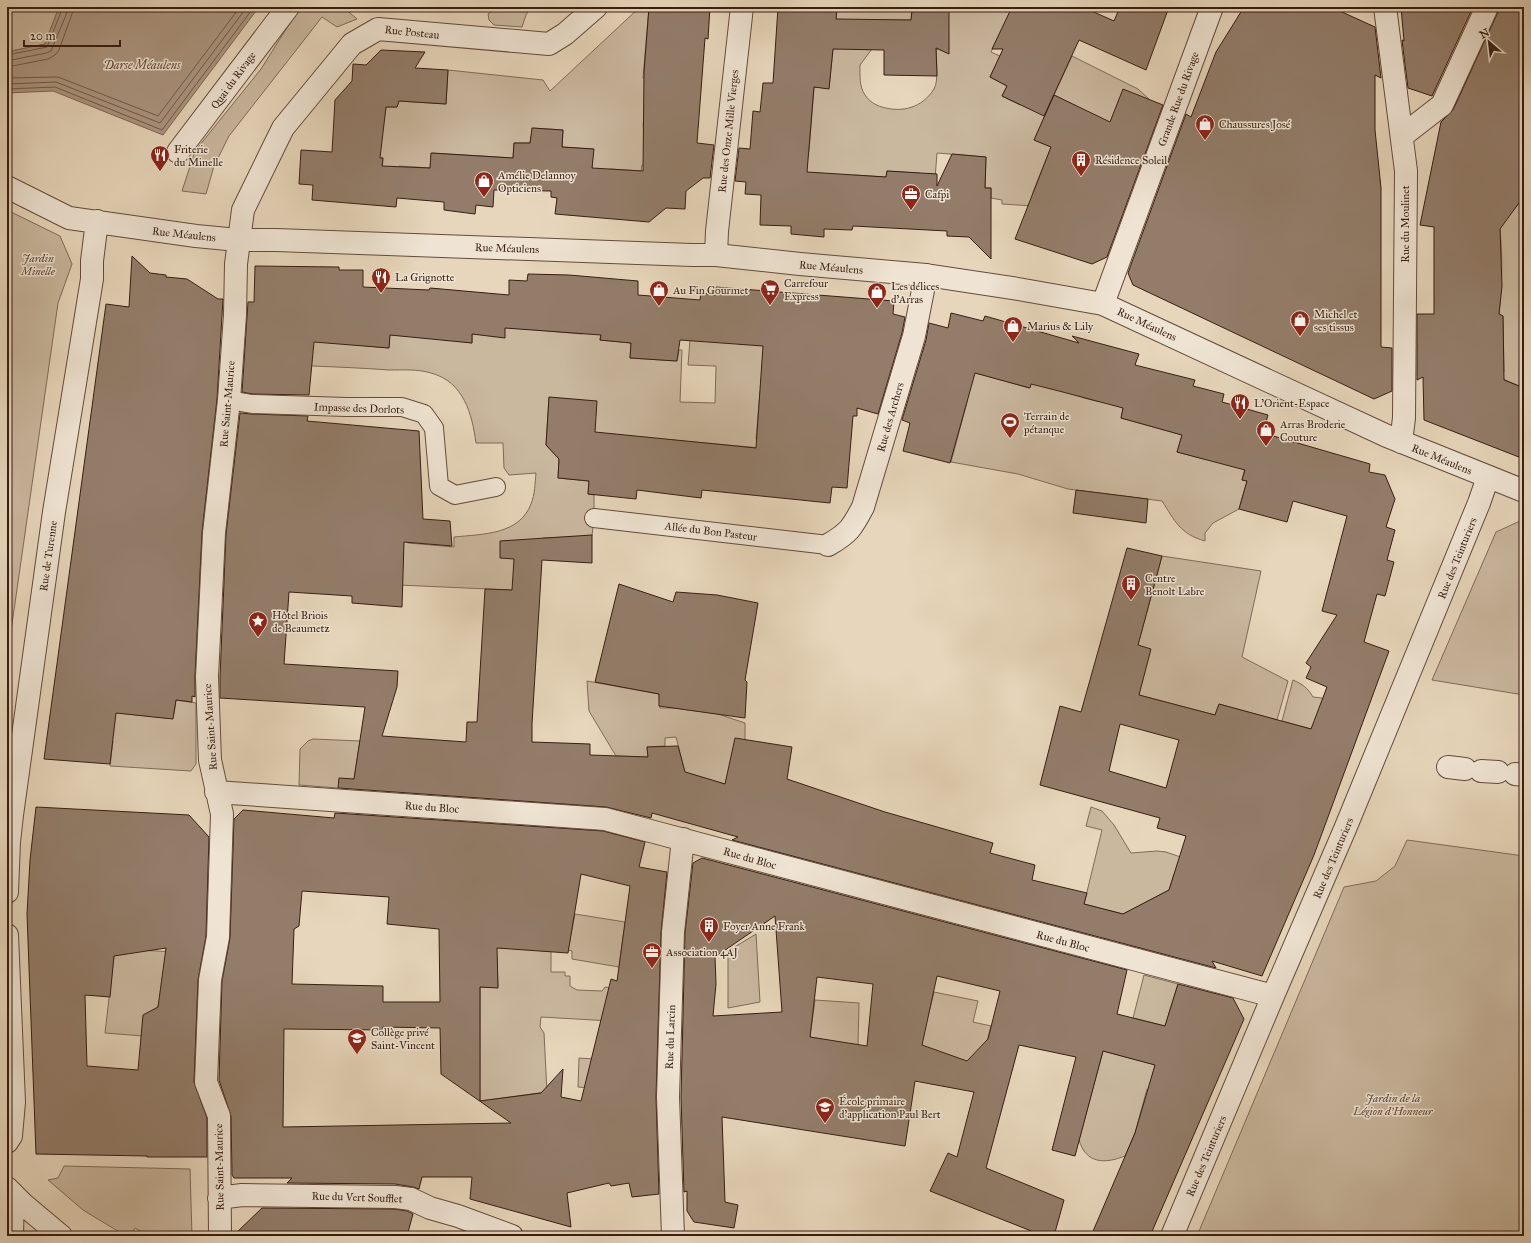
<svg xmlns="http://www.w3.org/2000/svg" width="1531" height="1243" font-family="'IM FELL Great Primer',serif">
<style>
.green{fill:#c9b79e;stroke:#806a58;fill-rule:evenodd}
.water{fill:#ac9782;stroke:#7e6655}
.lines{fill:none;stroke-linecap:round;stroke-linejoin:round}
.shore{stroke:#725a4a;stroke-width:1}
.building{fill:#937d6a;stroke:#381d12;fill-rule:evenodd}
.service-casing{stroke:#644b3c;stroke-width:20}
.pedestrian-casing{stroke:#644b3c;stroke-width:24}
.minor-casing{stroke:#644b3c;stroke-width:24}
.tertiary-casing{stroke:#644b3c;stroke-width:24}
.service{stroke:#efe4d3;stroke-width:18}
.pedestrian{stroke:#efe4d3;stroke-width:22}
.minor{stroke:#efe4d3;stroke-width:22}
.tertiary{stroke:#efe4d3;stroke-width:22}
.labels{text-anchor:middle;stroke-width:3;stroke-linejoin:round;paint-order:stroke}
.street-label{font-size:11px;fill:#381d12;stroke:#efe4d3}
.poi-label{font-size:11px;fill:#381d12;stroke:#efe4d3;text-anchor:start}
.park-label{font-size:11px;font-style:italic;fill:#5c4435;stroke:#efe4d3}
.water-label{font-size:12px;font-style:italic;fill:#614839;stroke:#efe4d3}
</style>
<rect width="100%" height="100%" fill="#e7d6bb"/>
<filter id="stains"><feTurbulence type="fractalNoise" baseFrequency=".005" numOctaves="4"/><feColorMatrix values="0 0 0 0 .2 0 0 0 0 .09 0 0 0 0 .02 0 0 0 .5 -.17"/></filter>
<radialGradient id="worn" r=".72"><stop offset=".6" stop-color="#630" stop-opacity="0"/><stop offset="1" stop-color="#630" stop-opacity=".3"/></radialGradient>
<path class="green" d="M7,7H59L45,44L7,52Z
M300,7H343L357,19L337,27L322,17L229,136L214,166L206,194L182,191L195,151L261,69Z
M498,7H531L526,15L522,27L494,25L489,20L488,14Z
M640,7H649L643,78L654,80L644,115L643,126L653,165H642L641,171L610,169L608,182L591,181L593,149L562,147L563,130L533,128L530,143H514L513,158L432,153L430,168L399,166L398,176L382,175L383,158H378L386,107H397L399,101L446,104L448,70L543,80L550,91Z
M832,7H1023L1027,9L1021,21L998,37L991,52L1000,56L990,77L1007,86L1002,96L1020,105L1023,100L1047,111L1034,140L1051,147L1033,192L1034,206L1002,204V200L991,198V188H985L986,157L937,153L935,179L919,173L887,171L886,177L854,175V185L791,182L809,151L814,87L829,88L837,9L832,8ZM912,10H932L949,49H936C936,59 939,81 934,89C922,108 902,113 882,107C875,105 869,101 865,95C859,86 860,75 860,65L884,33V20H911Z
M1072,56L1138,89L1149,99L1094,164L1078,107L1054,95Z
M1524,196V388L1501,378L1504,371L1503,316L1499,314C1503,278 1503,243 1497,207L1513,211Z
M7,210L60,236L72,264L58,303L7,659Z
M602,318L600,340L631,343L630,358L677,361L679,350H682L680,402L715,403L716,366L688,365L690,340L791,333L760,392L756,439L772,449L595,433L549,398L546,445L559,459L558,478L589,481L588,494L594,495V518L592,536L543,538L512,590L352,583L400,536L408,543L454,547V537C483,534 519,535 531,504C535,494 535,483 536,473L509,475L504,468L503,443H476C472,414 464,382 431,373C418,369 403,370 389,370C363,368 337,367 312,366L308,364L310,323L357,345L389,348L390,331L472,343V334L505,327L582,334Z
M959,368L1029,388L1033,376L1084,398L1096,401L1125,400L1121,418L1182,435L1177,452L1204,459L1207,450L1245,468L1242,480L1247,481L1239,509L1213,523L1205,533V541C1180,534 1175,521 1162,501L1068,489L1018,474L951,462L967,402Z
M1520,521L1524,522V695L1432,680L1496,532Z
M1162,556L1261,571L1242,657L1288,681L1277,720L1219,704L1215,715L1139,695L1138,645Z
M1293,680C1302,684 1308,688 1313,697L1322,698L1336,705L1326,733L1282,721Z
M587,681L659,694L660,708H675L718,714L745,723V767L725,784L685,772L676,737L665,738V746L647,747L648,757L616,756L589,711Z
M176,700L196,703V764L191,771L110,766L113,741L89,738L111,712L166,718L174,714Z
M313,739L360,741L354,779L338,788L299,785L300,749L308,741Z
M1091,807L1102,811L1114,825L1131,853L1157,851L1166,852L1195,862L1190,879L1174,874L1169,890L1123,914L1084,904L1102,830L1086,826Z
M1407,840L1524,856V1236H1197L1344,887L1376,881L1395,866Z
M575,914L625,922L619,967L572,959V951L568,950Z
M756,934L760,1002L728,1008V951Z
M494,940L551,944V972H565V976H570V986L577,990L602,991L605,987L613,988L611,1021L541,1017L540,1027L544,1033L547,1092L480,1101V987H498L497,958L494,953Z
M117,949L176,952L158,1006L157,1008L155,1037L105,1033L114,956Z
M1144,975L1178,984L1165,1026L1133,1018Z
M934,992L978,1001L973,1022L991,1026L985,1049L955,1088L927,1083L931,1059L920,1057L892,994L928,1016Z
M815,1000L859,1003L858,1046L810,1037Z
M1103,1051L1160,1066L1154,1090L1147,1089L1135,1133L1125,1156C1105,1164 1086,1164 1079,1140Z
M579,1058L595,1059L609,1090L578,1087Z
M64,1166L190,1169L192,1236H149L135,1228L131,1236H126L83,1210L48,1180L58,1178Z"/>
<path class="water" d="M59,7H259L163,135L53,91L7,93V52L45,44Z"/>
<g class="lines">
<path class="shore" d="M7,55L47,47L63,7
M7,61L46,53L51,51L66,15L68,7
M7,67L48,59L55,55L59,50L71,17L74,7
M7,78L58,77L158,116L240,7
M7,84L56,82L160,123L247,7
M7,89L55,87L162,130L254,7"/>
</g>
<path class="building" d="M649,7H710L708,39L705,38L697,143L714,145L710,178H703L686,191L685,209L666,208L649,222L555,214L557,198L551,197V191L494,190L493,207L476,205L475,214L444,210V202L397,198L396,207L312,200L313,185L299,184L301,150L332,152L335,100L352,81L353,64L366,65L381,50L425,52L415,68L448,70L446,104L399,101L397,107H386L380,158H383L382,166L430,168L431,153L513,158L514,143H530L532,128L563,130L562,147L594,149L592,168L643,171L644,72Z
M778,7H823L837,9L836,19L911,20L912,10H949V54L936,48L937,76L884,75V50L833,49L829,89L814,87L807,172L886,177L887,171L937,174V186L952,154L986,157L985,188H991V259L969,237L947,236V231L853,226L852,230L824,229V237L791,234V226L760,225L761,195L745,194L746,182L735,181L739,148L750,149L753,111L760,112L763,83H773Z
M1120,7H1169L1146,70L1079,40L1044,116L1002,96L1007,86L990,77L1003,49H992L1011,9H1087L1114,21Z
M1244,7H1331L1375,27L1381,78L1375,75V130L1381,188V347L1392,348V391L1374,399L1133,285L1128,273L1186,114L1191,117L1216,52Z
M1401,7H1473L1432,96L1408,88L1402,40L1404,41Z
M1499,7H1524V196L1500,229L1502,286L1499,314L1503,316L1504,380L1524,388V459L1424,420L1423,377L1417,380V314H1434V227L1420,225L1441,122L1453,110L1498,12Z
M1123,89L1163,105L1107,257L1092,264L1015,239L1051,147L1034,140L1054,95L1110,122Z
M132,256L150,273L166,275V277L187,279L218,299H223L217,399L202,532L195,676V697L192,696V702L176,700L173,719L116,713L110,764L44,759L106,304L129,307Z
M255,266L339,267V270H363V287L429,290L430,288L509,295V280L527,281L528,274L569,275L638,281V295L700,300L701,293L716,295V287L894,301L893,314L905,317L902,333L878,414L857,408V416H853L847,488L832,487L830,503L702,490L701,498L637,490L636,499L588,494L589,481L558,478L559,459L546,445L549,397L597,401L595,432L756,448L763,346L680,340L677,361L630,358L631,343L600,340L601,335L505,328V338L472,334V343L390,335L389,348L314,342L309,395L253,394L242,392L248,302H254Z
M951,313L983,321L985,316L1079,343L1072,336L1139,354L1135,365L1195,380L1193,386L1224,394L1222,402L1268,415L1263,433L1370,464L1369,472L1385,475L1395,499L1386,527L1395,530L1387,560L1394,562L1385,596L1377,594L1364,642L1389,651L1314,855L1262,976L1212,961L1216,968L732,840L738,837L652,813L651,818L606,807L338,788L339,778L354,779L365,707L220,698V677L226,534L240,413L252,414L308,416L307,421L419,431L423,519L450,521L452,546L404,542L402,607L352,603V596L289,592L284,664L398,671L397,687L382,736L466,742L467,722H477L485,589L512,590L514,559L500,558V541L592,535V563L542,560L532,724V742L590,744V755L648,757L647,747L678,746L685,772L725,784L735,738L792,747L787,779L885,812L993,843L990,853L1035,865L1032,880L1087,893L1084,904L1123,914L1169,890L1186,836L1157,828L1160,818L1040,785L1060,706L1081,712L1127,548L1162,556L1138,645L1151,649L1139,695L1215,715L1219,704L1311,729L1327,687L1306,678L1311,667L1306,663L1337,615L1322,611L1347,516L1293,501L1287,522L1239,509L1247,481L1242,480L1245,470L1177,452L1182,435L1121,418L1123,408L1059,391L1031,384L1030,388L975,373L950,463L903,451L910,423L902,420L926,340L929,323L948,328ZM1120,724L1179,740L1166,788L1109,771Z
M1076,490L1148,499L1146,523L1073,513Z
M619,584L673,602L676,592L717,595L758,603L745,680L747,682L745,718L659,706V694L595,682Z
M36,807L189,815L209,837L206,936L198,980L194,1082L207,1118V1157H147V1156L36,1154L27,914L30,860ZM166,948L158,1007L143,1015L138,1070L87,1066L85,995L110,997L114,956Z
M243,810L334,818L335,813L603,831L645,842L639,867L667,872L661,932L656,1097L659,1194L632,1197L629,1183L611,1186L609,1183L567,1193L571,1227L470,1199L472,1177H422L419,1189L413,1187L395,1184L287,1183L292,1178H234L232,1175L231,1116L219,1080L222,981L230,938L234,819ZM581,874L630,886L617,981L611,979L581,1101L561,1097L563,1069L541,1093L480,1101V987L498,988L497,948L568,953ZM302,891L389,897L387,924L439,929L440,1002H383V986L292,984L294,929L299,926ZM383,1027L440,1028L441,1074L511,1123L283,1127L284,1029L382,1030Z
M702,858L1127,970L1117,1014L1165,1026L1178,984L1233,998L1244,1019L1150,1236H1091L1135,1133L1155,1065L1103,1051L1075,1156L1052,1150L1076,1057L1019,1045L986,1168L1064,1200L1054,1236H1044L930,1191L948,1153L957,1157L974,1092L915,1081L905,1146L722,1117L725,1202L738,1205L734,1228L694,1222L687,1211V1191L684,1192L681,1097L685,933L693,863ZM775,916L782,1012L713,1016L716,984L715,957ZM937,976L1000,991L988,1039L967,1061L922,1045ZM817,977L873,984L867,1046L810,1037Z
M262,1208L394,1209L407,1211L413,1214L407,1236H233Z"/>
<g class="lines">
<g class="service-casing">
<path id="service" d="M229,400L252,404L346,407H402L421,413L424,414L434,428L439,486L455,495L496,487
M594,518L828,545"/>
</g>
<g class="pedestrian-casing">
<path id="pedestrian" d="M178,152L288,7
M1448,767L1465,769
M1481,771L1498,772
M1515,774L1524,775"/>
</g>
<g class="minor-casing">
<path id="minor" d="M1385,7L1406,171L1404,418L1401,442
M1402,136L1442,105L1487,7
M716,255L717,231L742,7
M1103,304L1212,7
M828,545C849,533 852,528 863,507L914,336L926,275
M216,792L605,819L1273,996
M219,1198L242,1195L395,1197L411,1199L430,1208L458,1216L512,1236
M220,1236L219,1116L206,1082L210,980L218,937L222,814L210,760L207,677L214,533L229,400L235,315L236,264L243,210L283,128L352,44L378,29L549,44L565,34L596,7
M673,1236L668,1097L673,932L683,839
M1172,1236L1273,996L1345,829L1479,503L1488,477"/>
</g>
<g class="tertiary-casing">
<path id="tertiary" d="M7,187L69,218L196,236L238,240H276L692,255H716L800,264L926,275L1018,289L1103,304L1387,436L1524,491
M7,892L9,842L12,815L54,512L92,279V261L97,221
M7,935L14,1102L11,1136L7,1142
M7,1188L24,1205L61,1236
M12,1236L13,1195"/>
</g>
<use href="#service" class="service"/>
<use href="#pedestrian" class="pedestrian"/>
<use href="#minor" class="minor"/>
<use href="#tertiary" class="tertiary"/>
</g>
<defs>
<g id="shop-pin" transform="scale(1)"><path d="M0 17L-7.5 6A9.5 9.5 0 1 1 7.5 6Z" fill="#8f2418" stroke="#efe4d3"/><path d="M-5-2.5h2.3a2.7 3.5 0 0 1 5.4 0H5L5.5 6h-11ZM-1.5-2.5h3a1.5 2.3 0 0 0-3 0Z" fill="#fff"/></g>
<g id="restaurant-pin" transform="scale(1)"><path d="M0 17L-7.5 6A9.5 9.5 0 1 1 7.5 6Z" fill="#8f2418" stroke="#efe4d3"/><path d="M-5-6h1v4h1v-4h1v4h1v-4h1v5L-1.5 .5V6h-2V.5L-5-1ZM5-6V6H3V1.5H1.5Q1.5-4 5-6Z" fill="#fff"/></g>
<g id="building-pin" transform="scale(1)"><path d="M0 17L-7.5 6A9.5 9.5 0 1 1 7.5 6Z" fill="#8f2418" stroke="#efe4d3"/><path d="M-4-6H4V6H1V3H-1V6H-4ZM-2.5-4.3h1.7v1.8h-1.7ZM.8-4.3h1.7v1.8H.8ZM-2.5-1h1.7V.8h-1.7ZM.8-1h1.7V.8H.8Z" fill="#fff"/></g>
<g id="office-pin" transform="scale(1)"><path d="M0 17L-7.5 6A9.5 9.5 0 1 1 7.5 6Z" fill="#8f2418" stroke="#efe4d3"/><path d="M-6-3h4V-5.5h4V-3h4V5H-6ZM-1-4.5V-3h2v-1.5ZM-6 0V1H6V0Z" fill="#fff"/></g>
<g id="supermarket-pin" transform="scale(1)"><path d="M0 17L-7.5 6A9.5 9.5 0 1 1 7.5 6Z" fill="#8f2418" stroke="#efe4d3"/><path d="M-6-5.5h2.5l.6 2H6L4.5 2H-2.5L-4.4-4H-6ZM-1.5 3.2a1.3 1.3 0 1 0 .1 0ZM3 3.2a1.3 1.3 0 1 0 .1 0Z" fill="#fff"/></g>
<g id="stadium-pin" transform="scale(1)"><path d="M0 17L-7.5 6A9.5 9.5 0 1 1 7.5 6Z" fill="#8f2418" stroke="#efe4d3"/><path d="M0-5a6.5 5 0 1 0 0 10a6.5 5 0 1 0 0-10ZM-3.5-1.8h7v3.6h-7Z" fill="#fff"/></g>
<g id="sight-pin" transform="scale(1)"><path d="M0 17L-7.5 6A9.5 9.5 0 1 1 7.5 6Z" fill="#8f2418" stroke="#efe4d3"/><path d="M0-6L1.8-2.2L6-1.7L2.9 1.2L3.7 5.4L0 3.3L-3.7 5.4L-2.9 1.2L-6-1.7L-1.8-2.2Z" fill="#fff"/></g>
<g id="school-pin" transform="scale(1)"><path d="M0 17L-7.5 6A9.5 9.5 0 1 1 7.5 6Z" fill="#8f2418" stroke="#efe4d3"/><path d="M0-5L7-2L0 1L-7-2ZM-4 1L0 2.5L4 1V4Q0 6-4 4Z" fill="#fff"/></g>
</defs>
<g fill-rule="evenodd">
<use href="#shop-pin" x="1205" y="124"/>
<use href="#restaurant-pin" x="160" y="155"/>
<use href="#building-pin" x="1081" y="160"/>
<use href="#shop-pin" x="484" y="181"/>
<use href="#office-pin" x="911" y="194"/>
<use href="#restaurant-pin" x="381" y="277"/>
<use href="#supermarket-pin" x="770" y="289"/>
<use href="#shop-pin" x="659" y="290"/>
<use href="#shop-pin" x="877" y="292"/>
<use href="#shop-pin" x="1300" y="320"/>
<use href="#shop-pin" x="1013" y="326"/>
<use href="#restaurant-pin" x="1240" y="403"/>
<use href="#stadium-pin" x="1010" y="422"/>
<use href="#shop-pin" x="1266" y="430"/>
<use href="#building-pin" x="1131" y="584"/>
<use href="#sight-pin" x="258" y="621"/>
<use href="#building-pin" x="709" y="926"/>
<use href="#office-pin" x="652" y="952"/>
<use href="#school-pin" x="357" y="1038"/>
<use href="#school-pin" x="825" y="1107"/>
</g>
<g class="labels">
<g class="street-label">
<text transform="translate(412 32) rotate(6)" y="4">Rue Posteau</text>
<text transform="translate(233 80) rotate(-54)" y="4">Quai du Rivage</text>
<text transform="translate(1178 99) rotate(-70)" y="4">Grande Rue du Rivage</text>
<text transform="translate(728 131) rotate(-84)" y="4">Rue des Onze Mille Vierges</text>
<text transform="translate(1405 224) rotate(-90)" y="4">Rue du Moulinet</text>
<text transform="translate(184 234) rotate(6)" y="4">Rue Méaulens</text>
<text transform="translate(507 248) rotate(2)" y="4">Rue Méaulens</text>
<text transform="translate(831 267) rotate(5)" y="4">Rue Méaulens</text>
<text transform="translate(1147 324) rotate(25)" y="4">Rue Méaulens</text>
<text transform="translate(227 404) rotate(-85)" y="4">Rue Saint-Maurice</text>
<text transform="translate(359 408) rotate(2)" y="4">Impasse des Dorlots</text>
<text transform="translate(890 417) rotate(-74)" y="4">Rue des Archers</text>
<text transform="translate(1442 459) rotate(22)" y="4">Rue Méaulens</text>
<text transform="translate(711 531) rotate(7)" y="4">Allée du Bon Pasteur</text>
<text transform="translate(48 556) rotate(-82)" y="4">Rue de Turenne</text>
<text transform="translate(1457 558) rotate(-68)" y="4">Rue des Teinturiers</text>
<text transform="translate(210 727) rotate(-94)" y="4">Rue Saint-Maurice</text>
<text transform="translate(432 807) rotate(4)" y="4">Rue du Bloc</text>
<text transform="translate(750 858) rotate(16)" y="4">Rue du Bloc</text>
<text transform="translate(1333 858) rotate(-67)" y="4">Rue des Teinturiers</text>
<text transform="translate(1063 941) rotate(15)" y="4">Rue du Bloc</text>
<text transform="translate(670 1037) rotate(-88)" y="4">Rue du Larcin</text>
<text transform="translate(1206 1156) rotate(-67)" y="4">Rue des Teinturiers</text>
<text transform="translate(219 1167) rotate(-91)" y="4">Rue Saint-Maurice</text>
<text transform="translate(357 1197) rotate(2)" y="4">Rue du Vert Soufflet</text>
</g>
<g class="poi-label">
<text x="1219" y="128">Chaussures José</text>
<text x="174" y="153">Friterie<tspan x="174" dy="13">du Minelle</tspan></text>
<text x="1095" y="164">Résidence Soleil</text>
<text x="498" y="179">Amélie Delannoy<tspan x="498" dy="13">Opticiens</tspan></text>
<text x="925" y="198">Cafpi</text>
<text x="395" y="281">La Grignotte</text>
<text x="784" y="287">Carrefour<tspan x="784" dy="13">Express</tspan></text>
<text x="891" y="290">Les délices<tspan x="891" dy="13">d’Arras</tspan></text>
<text x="673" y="294">Au Fin Gourmet</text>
<text x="1314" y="318">Michel et<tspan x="1314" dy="13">ses tissus</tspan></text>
<text x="1027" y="330">Marius &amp; Lily</text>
<text x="1254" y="407">L'Orient-Espace</text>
<text x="1024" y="420">Terrain de<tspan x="1024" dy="13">pétanque</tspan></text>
<text x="1280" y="428">Arras Broderie<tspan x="1280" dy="13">Couture</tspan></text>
<text x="1145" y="582">Centre<tspan x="1145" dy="13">Benoît Labre</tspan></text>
<text x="272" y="619">Hôtel Briois<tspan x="272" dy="13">de Beaumetz</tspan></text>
<text x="723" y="930">Foyer Anne Frank</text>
<text x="666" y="956">Association 4AJ</text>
<text x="371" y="1036">Collège privé<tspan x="371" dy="13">Saint-Vincent</tspan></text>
<text x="839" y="1105">École primaire<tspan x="839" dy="13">d'application Paul Bert</tspan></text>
</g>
<g class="park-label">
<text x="38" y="262">Jardin<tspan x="38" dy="13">Minelle</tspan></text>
<text x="1393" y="1102">Jardin de la<tspan x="1393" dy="13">Légion d'Honneur</tspan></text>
</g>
<g class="water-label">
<text x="142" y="69">Darse Méaulens</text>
</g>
</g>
<rect width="1531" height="1243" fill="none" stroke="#e7d6bb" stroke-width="24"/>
<rect x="8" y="8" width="1515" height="1227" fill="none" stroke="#381d12" stroke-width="2"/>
<rect x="12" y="12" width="1507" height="1219" fill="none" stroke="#381d12"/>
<g transform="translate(1489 42) rotate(332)" stroke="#efe4d3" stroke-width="3" paint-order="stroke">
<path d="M0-3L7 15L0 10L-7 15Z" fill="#381d12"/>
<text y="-6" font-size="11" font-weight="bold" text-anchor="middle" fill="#381d12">N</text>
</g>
<path d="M24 40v6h96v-6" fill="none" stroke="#381d12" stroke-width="2"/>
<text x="30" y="40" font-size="12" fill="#381d12" stroke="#efe4d3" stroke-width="3" paint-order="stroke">20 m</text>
<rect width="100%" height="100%" filter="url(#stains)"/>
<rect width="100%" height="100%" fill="url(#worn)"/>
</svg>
